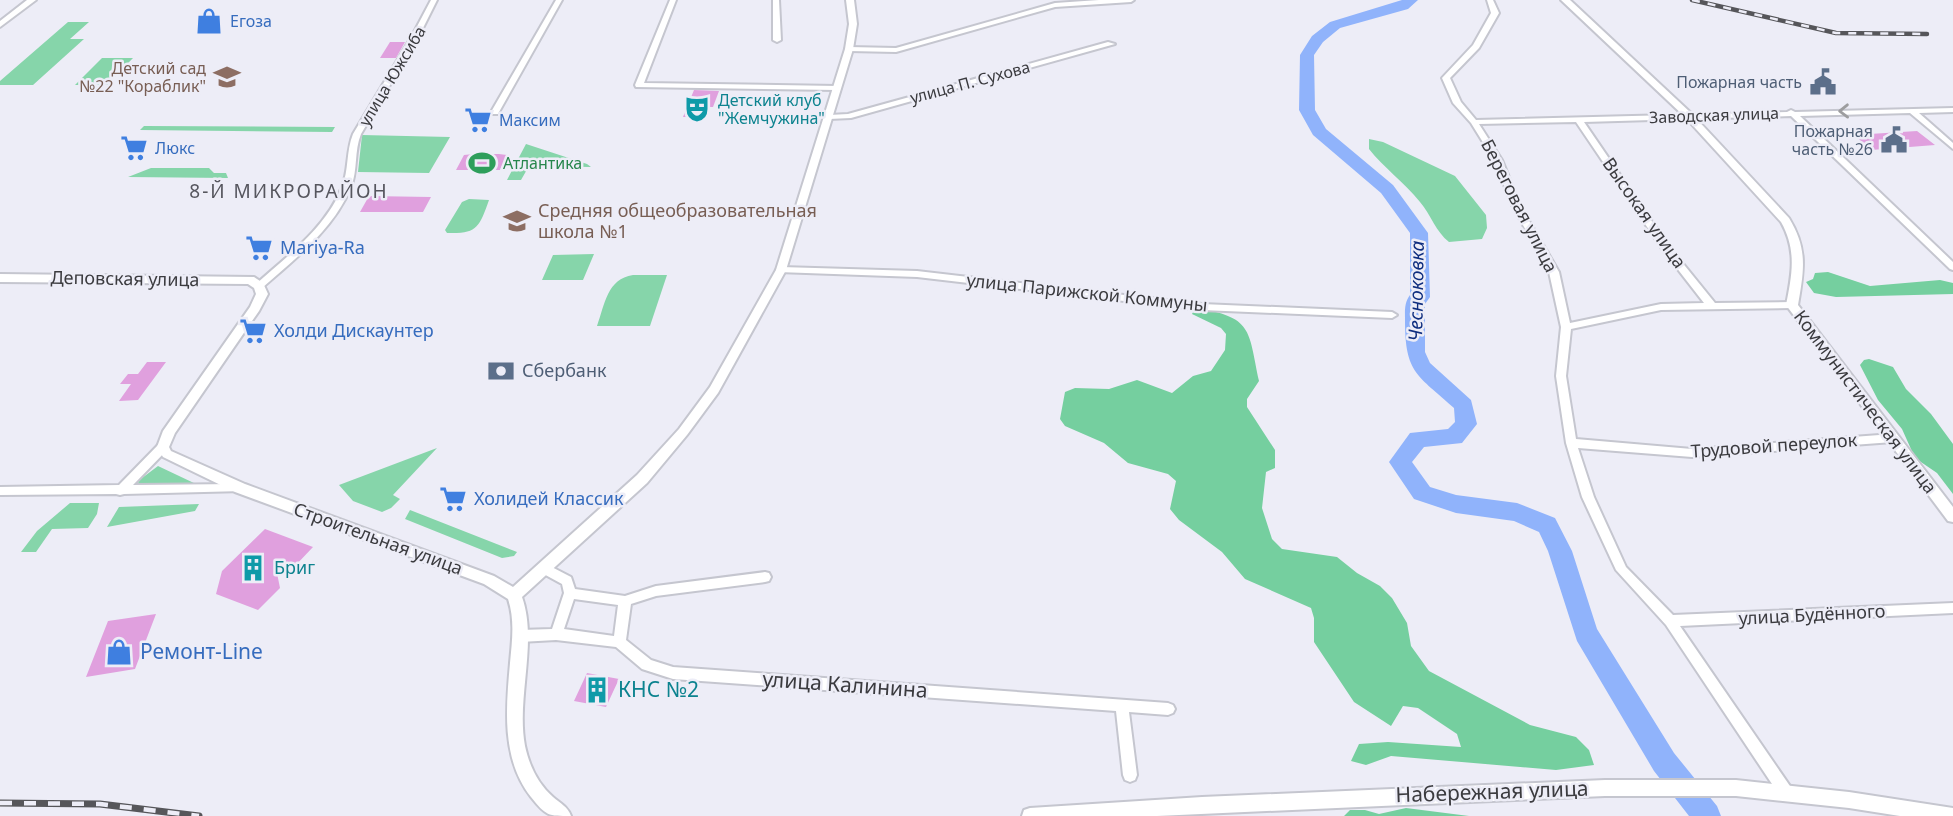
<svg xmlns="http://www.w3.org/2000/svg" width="1953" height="816" font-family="'Noto Sans',sans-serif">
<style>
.green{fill:#86d5aa}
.forest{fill:#75cf9f}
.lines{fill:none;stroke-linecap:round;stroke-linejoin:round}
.river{fill:#90b3fb;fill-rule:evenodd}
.building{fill:#e0a0de}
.minor-casing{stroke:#c5c6cf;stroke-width:4}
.tertiary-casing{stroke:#c5c6cf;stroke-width:4}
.minor{fill:#fff;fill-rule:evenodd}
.tertiary{fill:#fff;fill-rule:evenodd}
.rail-far1-casing{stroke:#56565a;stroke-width:4.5}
.rail-casing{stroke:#56565a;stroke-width:7}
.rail-far1{stroke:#ededf7;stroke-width:2.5;stroke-dasharray:8;stroke-linecap:butt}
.rail{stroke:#ededf7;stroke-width:4.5;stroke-dasharray:12;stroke-linecap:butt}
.oneway{stroke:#9d9d9f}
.labels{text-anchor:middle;stroke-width:5;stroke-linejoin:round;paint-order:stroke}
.far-shop-label{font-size:16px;fill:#366cbe;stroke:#ededf7;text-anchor:start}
.far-education-label{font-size:16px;fill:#785e54;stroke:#ededf7;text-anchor:end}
.far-street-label{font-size:16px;fill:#3b3b3f;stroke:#ededf7}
.far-service-label{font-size:16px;fill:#4e5e75;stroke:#ededf7;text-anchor:end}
.far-culture-label{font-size:16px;fill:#0d838f;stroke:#ededf7;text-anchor:start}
.far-leisure-label{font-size:16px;fill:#27864d;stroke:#ededf7;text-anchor:start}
.street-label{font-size:18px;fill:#3b3b3f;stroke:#ededf7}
.education-label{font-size:18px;fill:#785e54;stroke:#ededf7;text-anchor:start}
.shop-label{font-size:18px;fill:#366cbe;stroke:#ededf7;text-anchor:start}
.service-label{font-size:18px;fill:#4e5e75;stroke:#ededf7;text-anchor:start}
.culture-label{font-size:18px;fill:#0d838f;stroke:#ededf7;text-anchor:start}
.neighbourhood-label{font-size:19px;letter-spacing:2px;fill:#56565e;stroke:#ededf7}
.water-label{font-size:19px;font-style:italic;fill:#0f2e7f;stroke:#ededf7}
.near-shop-label{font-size:21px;fill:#366cbe;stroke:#ededf7;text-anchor:start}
.near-street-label{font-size:21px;fill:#3b3b3f;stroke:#ededf7}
.near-culture-label{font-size:21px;fill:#0d838f;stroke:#ededf7;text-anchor:start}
</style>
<rect width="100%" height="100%" fill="#ededf7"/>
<path class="green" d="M68,22H89L70,39H84L33,85H0V81Z
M102,58H133L107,85H75Z
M144,126L335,127L332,132L140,130Z
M362,135L450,137L429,173L358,172Z
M1369,139L1383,142L1455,176L1486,215L1487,228L1482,239L1449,242C1436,232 1431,215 1420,202C1404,182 1384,168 1369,149Z
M526,144L587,164L591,167L529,166L521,180H507Z
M151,168H209L214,173H226L228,178L128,177Z
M469,199L489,200C479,228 477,234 447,233L445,230L462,202Z
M594,254L583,280H542L553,255Z
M633,275H667L650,326H597C605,304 607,279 633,275Z
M437,448L393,495L400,499L391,508L382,512L353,501L339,485Z
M158,466L196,484L139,486L138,481Z
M70,503H99L97,514L88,528L52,529L36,552H21L37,531Z
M199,504L195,511L107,527L119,507Z
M410,510L517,552L514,556L502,558L405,519Z"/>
<path class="forest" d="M1828,272L1870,286L1940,280L1953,283V294L1836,297L1814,293L1806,282L1813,279L1815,273Z
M1195,308C1253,317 1248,329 1259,381L1247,399V407L1275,450V468L1266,472L1262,508L1272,539L1282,549L1337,557L1357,573L1380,586L1392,598L1407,623L1411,646L1429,671L1530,725L1576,737L1589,750L1594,765L1556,770L1391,756L1366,765L1351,761L1359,744L1388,742L1461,747L1457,734L1418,708L1403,706L1391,726L1354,702L1314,642V618L1311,608L1245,579L1222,552L1179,520L1170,509L1176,481L1168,474L1128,463L1104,443L1065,426L1060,419L1065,392L1075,388L1109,389L1137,380L1172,393L1193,376L1211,371L1225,350L1226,334L1221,328L1192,314Z
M1869,359L1893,367L1906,389L1931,414L1953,444V494L1937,473L1915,458L1902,429L1878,400L1860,365L1864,360Z
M1406,808L1469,816H1344L1350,810H1365L1379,814Z"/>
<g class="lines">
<path class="river" d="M1402,0H1418L1408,9L1340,28L1323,42L1314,55L1315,110L1326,129L1393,185L1428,233L1430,297L1425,304V352L1430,363L1471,400L1477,424L1462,443L1424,447L1412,462L1430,487L1456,495L1517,503L1555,518L1572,551L1597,629L1674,753L1717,806L1721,816H1689L1654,771L1577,641L1548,551L1539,532L1514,521L1456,513L1414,499L1389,462L1410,433L1448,429L1455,422L1454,408C1418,375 1405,374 1405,321C1405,311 1404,303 1410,295V233L1381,193L1313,135L1299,110L1300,55L1312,36L1330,22Z"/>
</g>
<path class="building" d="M390,42H405L396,58H380Z
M694,90L719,91L713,107H706L702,117H683Z
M1917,131L1935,145L1871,150L1854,135Z
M474,154H499L507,155L500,170H456L464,155Z
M369,196L431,197L423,212H360Z
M147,362H166L138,400L119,401L131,384H120L128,374H138Z
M265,529L313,547L295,566L288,563L277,573L280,588L258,610L216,594L222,571Z
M156,614L135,669L86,677L108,621Z
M587,673L619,679L606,707L574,701Z"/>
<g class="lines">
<g class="minor-casing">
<path id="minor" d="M431,0H437L420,34L361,134C354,151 358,170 351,187C334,229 295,259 262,288H256L254,286L256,284C287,256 326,228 342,187C349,170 346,151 353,134L413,34Z
M556,0H562L499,112L498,114H492L491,112Z
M670,0H676L644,83L837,86L841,88L837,90L636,87L635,85Z
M773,0H779L781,40L777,42L773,40Z
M1099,0H1134L1131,2L1055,7L896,52L849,51L845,49L849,47L896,48L1055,3Z
M1487,0H1493L1499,13L1479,48L1450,78L1461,102L1476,120L1787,112L1791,110L1795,112L1953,108V112L1919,113L1953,143V149L1910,113L1800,116L1953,262V270L1950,269L1791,116L1584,122L1668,245L1715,303L1792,302L1797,305L1792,308L1661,310L1571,329L1566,376L1576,439L1692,449L1893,434L1897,435L1898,438L1897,441L1893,442L1692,457L1578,448L1594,497L1626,567L1673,615L1953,603V613L1680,626L1792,789L1794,794L1792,799L1787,801L1782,799L1666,625L1616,570L1582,497L1566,443L1556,376L1561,327L1549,272L1513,207L1494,160L1471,123L1453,103L1442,78L1473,45L1491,13ZM1576,122L1662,249L1704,303L1661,304L1570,323L1559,272L1521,207L1502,160L1479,124Z
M1108,42L1115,44L851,118L829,119L825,117L829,115L848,114Z
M781,267L917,271L1202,304L1392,312L1397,315L1392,318L1202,310L917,277L778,272L776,270Z
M163,443L167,444L168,447L167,450L133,485L240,484L244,485L246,488L244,491L124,494L120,495L116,494L0,495V487L119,485L159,444Z
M544,563L571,577L575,589L625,596L656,586L765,572L769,573L771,577L769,581L765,582L656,596L631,604L626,640L651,660L673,667L1168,703L1173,705L1175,709L1173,713L1168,715L1129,712L1137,775L1135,780L1130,782L1125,780L1123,775L1116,711L673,679L642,669L616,647L556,640L520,642L516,640L514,636L516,632L520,630L552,629L564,593L562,584L540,572L538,568L540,564ZM574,599L618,605L614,636L564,629Z"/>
</g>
<g class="tertiary-casing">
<path id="tertiary" d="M27,0H36L0,27V21Z
M846,0H854L857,24L853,49L786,270L718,393L687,435L647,483L522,597C538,642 516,698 525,746C529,765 538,784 553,797C560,803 568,807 571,816C548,816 546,816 531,797C501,759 506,708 510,663C512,641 515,620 508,599L484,584L235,492L163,457L157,447L163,431L250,307L256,294L254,288L248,284L0,282V274L254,277L263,283L268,294L259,311L175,433L169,447L171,451L245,484L494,576L513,587L637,475L679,429L710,387L776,270L845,49L849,24Z
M1561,0H1570L1691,113L1789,218C1808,249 1804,270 1798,305L1953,507V522L1948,521L1786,305C1792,275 1797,250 1781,222L1685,117Z
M1605,780H1736L1849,792L1953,808V816H1900L1849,808L1736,796H1605L1157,816H1022L1024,810L1030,808L1202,797Z"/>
</g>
<use href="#minor" class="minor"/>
<use href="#tertiary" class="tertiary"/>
<g class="rail-far1-casing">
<path id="rail-far1" d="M1692,0L1836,33L1927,34"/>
</g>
<g class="rail-casing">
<path id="rail" d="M0,803L100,804L199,816"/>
</g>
<use href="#rail-far1" class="rail-far1"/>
<use href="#rail" class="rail"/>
</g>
<defs><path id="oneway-chevron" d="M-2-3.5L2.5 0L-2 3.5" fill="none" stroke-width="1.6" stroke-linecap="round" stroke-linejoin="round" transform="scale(1.75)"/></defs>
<use class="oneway" href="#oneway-chevron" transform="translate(1844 111) rotate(179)"/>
<defs>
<g id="shop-bare" transform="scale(2.1)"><path d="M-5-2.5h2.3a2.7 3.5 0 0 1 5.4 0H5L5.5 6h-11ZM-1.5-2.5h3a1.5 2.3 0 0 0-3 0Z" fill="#3f7fe0" stroke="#ededf7" stroke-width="2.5" paint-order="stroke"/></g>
<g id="school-bare" transform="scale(2.1)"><path d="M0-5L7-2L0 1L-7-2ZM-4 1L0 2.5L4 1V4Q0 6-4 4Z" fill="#8d6e63" stroke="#ededf7" stroke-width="2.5" paint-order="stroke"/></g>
<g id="civic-bare" transform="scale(2.1)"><path d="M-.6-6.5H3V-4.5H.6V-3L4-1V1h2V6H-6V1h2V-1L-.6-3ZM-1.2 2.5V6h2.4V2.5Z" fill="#5c6f8a" stroke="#ededf7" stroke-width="2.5" paint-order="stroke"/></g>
<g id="theatre-bare" transform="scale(2.1)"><path d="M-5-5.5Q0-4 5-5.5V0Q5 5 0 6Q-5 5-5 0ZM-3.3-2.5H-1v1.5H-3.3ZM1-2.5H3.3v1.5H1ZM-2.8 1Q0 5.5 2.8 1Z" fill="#0f9aa8" stroke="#ededf7" stroke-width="2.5" paint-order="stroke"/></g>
<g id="supermarket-bare" transform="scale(2.1)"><path d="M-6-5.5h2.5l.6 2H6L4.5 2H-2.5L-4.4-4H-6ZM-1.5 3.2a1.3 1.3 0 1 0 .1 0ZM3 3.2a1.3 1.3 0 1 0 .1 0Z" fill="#3f7fe0" stroke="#ededf7" stroke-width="2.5" paint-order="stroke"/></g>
<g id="stadium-bare" transform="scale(2.1)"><path d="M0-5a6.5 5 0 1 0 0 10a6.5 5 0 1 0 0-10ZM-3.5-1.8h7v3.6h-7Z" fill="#2e9e5b" stroke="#ededf7" stroke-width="2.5" paint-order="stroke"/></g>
<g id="bank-bare" transform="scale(2.1)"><path d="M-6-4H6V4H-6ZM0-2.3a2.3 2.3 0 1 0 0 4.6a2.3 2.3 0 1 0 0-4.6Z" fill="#5c6f8a" stroke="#ededf7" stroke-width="2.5" paint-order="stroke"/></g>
<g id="building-bare" transform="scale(2.1)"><path d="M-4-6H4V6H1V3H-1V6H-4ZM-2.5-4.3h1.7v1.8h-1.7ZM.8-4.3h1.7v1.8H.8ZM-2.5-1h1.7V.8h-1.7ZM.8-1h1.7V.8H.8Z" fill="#0f9aa8" stroke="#ededf7" stroke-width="2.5" paint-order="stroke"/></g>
</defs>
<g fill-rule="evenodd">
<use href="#shop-bare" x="209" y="21"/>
<use href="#school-bare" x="227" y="77"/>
<use href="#civic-bare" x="1823" y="82"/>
<use href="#theatre-bare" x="697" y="109"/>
<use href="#supermarket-bare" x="478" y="120"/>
<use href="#civic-bare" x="1894" y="140"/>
<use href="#supermarket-bare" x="134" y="148"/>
<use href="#stadium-bare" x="482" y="163"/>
<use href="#school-bare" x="517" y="221"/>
<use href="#supermarket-bare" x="259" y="248"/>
<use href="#supermarket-bare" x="253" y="331"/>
<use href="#bank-bare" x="501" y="371"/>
<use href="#supermarket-bare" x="453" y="499"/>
<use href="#building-bare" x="253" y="568"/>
<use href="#shop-bare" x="119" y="652"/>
<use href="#building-bare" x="597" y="690"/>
</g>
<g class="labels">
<g class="far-shop-label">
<text x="230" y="27">Егоза</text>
<text x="499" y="126">Максим</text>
<text x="155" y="154">Люкс</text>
</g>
<g class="far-education-label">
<text x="206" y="74">Детский сад<tspan x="206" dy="18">№22 "Кораблик"</tspan></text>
</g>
<g class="far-street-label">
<text transform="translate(392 76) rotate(-59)" y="6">улица Южсиба</text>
<text transform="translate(970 82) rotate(-15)" y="6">улица П. Сухова</text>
<text transform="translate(1714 115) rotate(-2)" y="6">Заводская улица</text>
</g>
<g class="far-service-label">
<text x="1802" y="88">Пожарная часть</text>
<text x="1873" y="137">Пожарная<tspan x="1873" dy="18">часть №26</tspan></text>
</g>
<g class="far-culture-label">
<text x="718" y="106">Детский клуб<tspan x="718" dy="18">"Жемчужина"</tspan></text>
</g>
<g class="far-leisure-label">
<text x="503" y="169">Атлантика</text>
</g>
<g class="street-label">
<text transform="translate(1519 206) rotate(63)" y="6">Береговая улица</text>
<text transform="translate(1644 213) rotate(55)" y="6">Высокая улица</text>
<text transform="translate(125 279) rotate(1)" y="6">Деповская улица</text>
<text transform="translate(1087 293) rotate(6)" y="6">улица Парижской Коммуны</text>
<text transform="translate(1865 402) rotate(53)" y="6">Коммунистическая улица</text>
<text transform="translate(1774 446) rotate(-4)" y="6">Трудовой переулок</text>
<text transform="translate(378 539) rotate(20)" y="6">Строительная улица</text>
<text transform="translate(1812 615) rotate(-3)" y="6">улица Будённого</text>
</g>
<g class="education-label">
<text x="538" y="217">Средняя общеобразовательная<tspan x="538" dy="21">школа №1</tspan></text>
</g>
<g class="shop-label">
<text x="280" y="254">Mariya-Ra</text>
<text x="274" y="337">Холди Дискаунтер</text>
<text x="474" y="505">Холидей Классик</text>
</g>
<g class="service-label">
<text x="522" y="377">Сбербанк</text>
</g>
<g class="culture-label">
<text x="274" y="574">Бриг</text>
</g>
<g class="neighbourhood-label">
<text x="289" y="198">8-Й МИКРОРАЙОН</text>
</g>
<g class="water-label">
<text transform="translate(1416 291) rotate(-89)" y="7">Чесноковка</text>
</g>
<g class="near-shop-label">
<text x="140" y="659">Ремонт-Line</text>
</g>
<g class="near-street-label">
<text transform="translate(845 685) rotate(4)" y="7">улица Калинина</text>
<text transform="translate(1492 792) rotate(-2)" y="7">Набережная улица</text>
</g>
<g class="near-culture-label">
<text x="618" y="697">КНС №2</text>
</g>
</g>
</svg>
